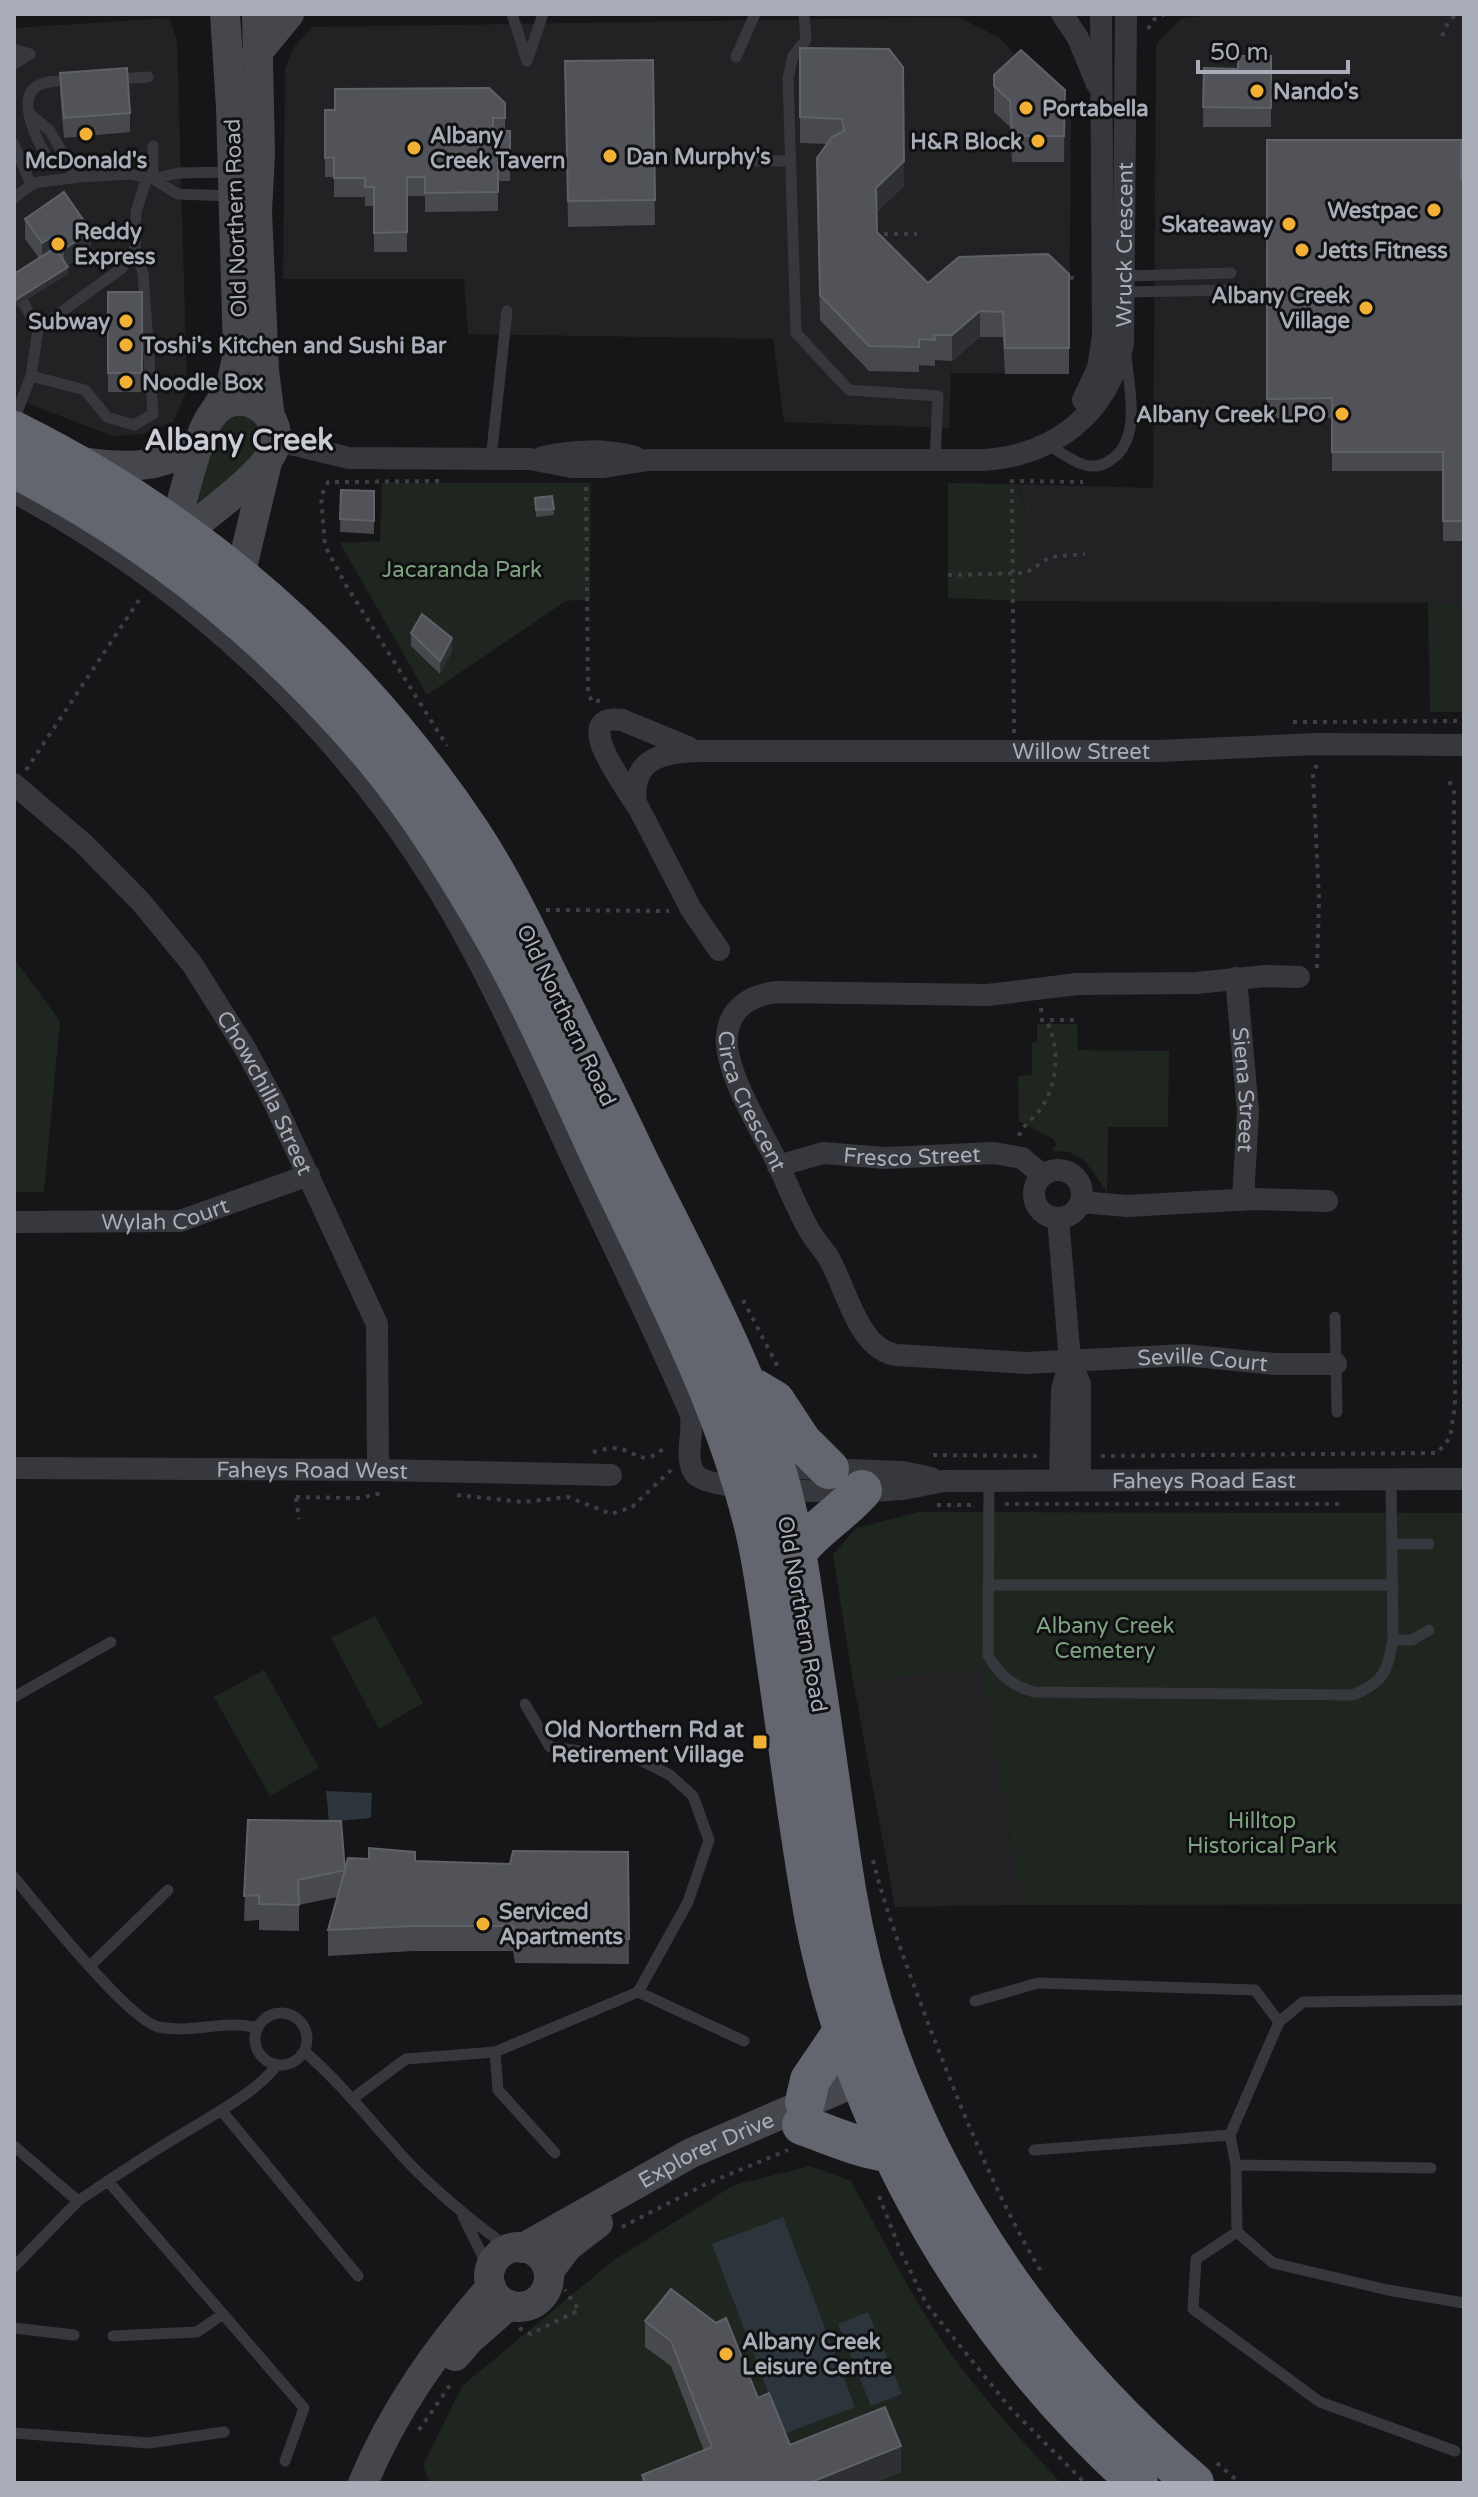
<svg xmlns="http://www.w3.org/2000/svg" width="1478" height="2497" font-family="'Varela Round',sans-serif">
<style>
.built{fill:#222225}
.green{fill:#1e261f}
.water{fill:#2c353c}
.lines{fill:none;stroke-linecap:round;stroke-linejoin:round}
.path{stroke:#3d3f44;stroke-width:4;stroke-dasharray:4 6;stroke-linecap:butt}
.lane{stroke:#37383d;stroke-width:11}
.street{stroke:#37383d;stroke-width:22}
.secondary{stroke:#45474d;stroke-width:30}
.highway{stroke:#63666e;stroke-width:40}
.wall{fill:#47494d}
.shaded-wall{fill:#2f3033}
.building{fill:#525359;stroke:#5f6168;stroke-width:2}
.poi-dot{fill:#f2b134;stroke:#111113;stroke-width:3}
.labels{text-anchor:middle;stroke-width:6;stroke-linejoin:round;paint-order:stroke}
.poi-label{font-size:22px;font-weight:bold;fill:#a8adb8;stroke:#111113;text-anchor:start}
.street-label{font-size:22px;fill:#a8adb8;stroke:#111113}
.park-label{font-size:22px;fill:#7fa381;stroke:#111113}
.district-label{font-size:30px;font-weight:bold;fill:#c9ccd4;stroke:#111113}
</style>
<rect width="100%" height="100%" fill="#161618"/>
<path class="built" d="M1214,14H1464V603L1024,601L1025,511L1021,494L1015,484L1153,488L1156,44L1181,19Z
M958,17L1000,38L1071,117L1069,374L951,373L949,428L784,422L773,339L468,334L464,279H283L285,69L294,47L313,27Z
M169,18L177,39L187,390L174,421L144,434L113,436L39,408L14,396V28Z
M981,1669L1022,1905L895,1907L853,1681Z"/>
<path class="green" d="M242,415L255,420L263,433L256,457L190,511L223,421Z
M382,483H591L590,599L566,601L427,695L340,543L380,541Z
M948,483L1015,484C1033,511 1024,567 1024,601L948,598Z
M1428,603H1464V712H1430Z
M14,959L60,1021L44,1192H14Z
M1037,1024H1077L1078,1050L1169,1051L1168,1127H1108L1107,1192L1085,1161L1069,1152L1052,1151L1056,1144L1053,1139L1019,1121L1018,1076L1032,1075V1042H1037Z
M919,1512L1464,1513V1904L1022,1905L981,1669L853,1681L833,1555L856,1528Z
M375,1616L423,1703L379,1729L331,1638Z
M264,1670L319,1768L270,1796L214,1697Z
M810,2166L851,2181C877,2227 900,2276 929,2321C966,2380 1013,2431 1061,2483H430L423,2466L462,2386L614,2260L734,2185Z"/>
<path class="water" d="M326,1791L372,1793L371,1818L329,1822Z
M783,2217L855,2407L784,2434L712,2244Z
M868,2312L902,2394L871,2406L838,2324Z"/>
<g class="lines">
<path class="path" d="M1148,29L1153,20L1165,14
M1442,36L1448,23L1456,14
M874,234H917
M1070,278L1080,277
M439,481L328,482L321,496L325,546L346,585L447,746
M586,487L588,692L592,702L603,700
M948,575L1026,573L1050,557L1085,554
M1293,722L1464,721
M1014,733L1012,481L1083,482
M26,770L141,597
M546,910L669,911
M1317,968L1319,900L1313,774L1317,764
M1041,1008L1042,1020H1075
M1019,1136C1023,1125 1032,1120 1039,1111C1058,1086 1061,1048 1046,1020
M743,1300L778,1367
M593,1452C599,1451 606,1448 613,1448C638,1449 641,1471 667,1445
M933,1455L1040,1456
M1101,1456L1437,1453L1450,1438L1455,1406L1454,792L1447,776
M457,1495L523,1502L568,1497L611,1514L632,1507L671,1470
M296,1497L360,1498L385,1492
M296,1498L299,1519
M1005,1504H1342
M937,1505H976
M873,1860C887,1916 908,1969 928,2023C961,2108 995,2195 1042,2273
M879,2196L900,2250L927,2305L1011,2409L1085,2483
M622,2227L706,2184L788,2150
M519,2328L531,2334L579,2310L565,2290
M419,2430L453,2381
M1217,2463L1240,2483"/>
<path class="lane" d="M512,14L527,61
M804,14L806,40L793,56L788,78L796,333L849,390L938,396L935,460
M14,49L30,54
M736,57L755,14
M527,61L543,14
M14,64L30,54
M116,79L148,77
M75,81C63,81 48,80 37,86C16,99 37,140 46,156L72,169L80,177
M29,113L50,131L72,169
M14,144L31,185
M153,146V179
M727,161H790
M153,179L178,173L232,172
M14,198L31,185L39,182L80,177L130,174L153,179L178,194L231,196
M1125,276L1231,273
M14,286L38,329L31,376L14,420
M1125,292L1231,290
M38,329L122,268L135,248
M31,376L85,390L107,417L134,425L153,414L143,273L135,248L136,212L147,177
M1046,443C1058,451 1071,461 1085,465C1093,467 1102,466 1109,461C1143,441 1129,388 1126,356
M491,459L507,311
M1335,1317L1337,1412
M989,1480L988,1655C1000,1676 1011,1685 1034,1692L1353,1695C1384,1682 1387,1672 1393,1640L1391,1480
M1393,1544H1429
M989,1585H1393
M1393,1640H1412L1429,1630
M14,1697L111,1642
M14,1877C37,1905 130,2022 159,2027C192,2034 225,2019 258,2028
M90,1966L168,1890
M638,1992L744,2041
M975,2001L1038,1983L1255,1990L1279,2022L1303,2002L1464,2000
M255 2039a26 26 0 1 1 52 0a26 26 0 1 1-52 0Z
M1279,2022L1230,2135L1236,2165L1237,2232L1273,2263L1388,2290L1464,2303
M304,2051C342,2084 373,2124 406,2160C438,2194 473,2222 510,2249
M495,2052L498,2090L555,2153
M352,2099L406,2059L495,2052L638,1992L688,1902L709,1840L693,1796L670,1775L636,1758L550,1747L525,1704
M221,2110L358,2276
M14,2146L78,2201C111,2179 143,2157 177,2137C209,2117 255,2094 277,2065
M1034,2150L1230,2135
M1236,2165L1431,2168
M108,2181L304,2408L285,2461
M463,2216L490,2271
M1237,2232L1196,2259L1193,2309L1320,2402L1455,2451
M14,2267L78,2201
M14,2328L74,2335
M113,2336L197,2332L223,2314
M14,2433L149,2443L224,2432"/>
<g class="street">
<path d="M1062,14L1078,38L1097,84"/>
<path d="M1083,400L1098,368L1103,336L1101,14"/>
<path id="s1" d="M274,440L349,458L530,459L572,467H604L648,460H984C1055,455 1107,414 1123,344L1126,14"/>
<path d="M543,457C576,450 602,449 635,457"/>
<path id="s2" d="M14,492C186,585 334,720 437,888C490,975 531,1070 574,1163C613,1247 655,1330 691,1415C694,1433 683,1461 696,1475C713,1495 870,1492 902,1489C916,1487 930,1483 944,1481L1464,1479"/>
<path id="s3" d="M14,784L84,844L141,902L192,964L245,1048L274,1102L377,1324L378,1470"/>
<path d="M635,803C626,787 568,712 622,720L690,748"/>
<path id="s4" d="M719,950L691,909L636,803C630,758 664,752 699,751H1158L1317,744L1464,745"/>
<path id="s5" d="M1299,977L1266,976L1196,983L1077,984L988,995L777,992C752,995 729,1007 727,1036C724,1072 762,1131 778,1164C788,1186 797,1209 809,1230C814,1239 821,1247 827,1255C846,1285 857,1350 897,1355L1026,1363L1185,1355L1274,1364H1336"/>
<path id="s6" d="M1236,978L1248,1111L1243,1200"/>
<path id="s7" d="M778,1166L823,1153L885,1158L994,1153L1022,1158L1042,1175"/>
<circle cx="1058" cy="1194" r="24"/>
<path d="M1081,1202L1127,1206L1253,1199L1327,1201"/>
<path d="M1058,1218L1070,1361L1080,1384V1480"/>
<path id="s8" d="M14,1222L180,1221L309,1175"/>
<path d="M766,1467L903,1472L931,1478"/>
<path id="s9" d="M14,1468L378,1470L611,1475"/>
<path d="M1060,1480L1062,1390L1070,1361"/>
</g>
<g class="secondary">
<path d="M257,14L260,153L257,212L264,370L270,418"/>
<path d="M257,53L289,14"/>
<path d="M212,415L231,386L238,353L231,107L225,14"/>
<path d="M77,461C125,469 156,469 199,446"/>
<path d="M175,525C183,501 198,430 213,414C240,381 291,416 272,453C259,477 208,514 185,533"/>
<path d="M240,576L267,462"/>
<circle cx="519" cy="2277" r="30"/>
<path id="s10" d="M523,2248L691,2153L879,2072"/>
<path d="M549,2271L568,2246L598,2223"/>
<path d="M455,2356L469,2340L509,2305"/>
<path d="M363,2483C394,2409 438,2347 491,2287"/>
</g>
<path class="highway" d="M14,431C199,523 356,660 471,833C500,877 524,926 547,974C578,1036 609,1099 639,1162C679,1243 722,1323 755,1407C770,1444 781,1485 790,1525C800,1564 804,1606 810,1646C823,1727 833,1809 846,1890C885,2124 1015,2331 1194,2483
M14,468C153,539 275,639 376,759C419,811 455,870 489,928C537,1011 574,1101 615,1187C668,1299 726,1409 755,1530C765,1573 770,1617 776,1660C789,1747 799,1835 815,1921C857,2136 976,2337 1138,2483
M755,1389L775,1401L802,1442L829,1469
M796,1553C815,1528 841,1514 862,1490
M805,2102L810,2080L844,2030
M802,2125C832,2136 861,2149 893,2153"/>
</g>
<path class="wall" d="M800,48L904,186L876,213L877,232L928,283L1069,274V374H1005L1003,337H980L952,361L935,360V366L919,365V372L869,371L820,320L817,184L827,144L800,143Z
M1271,56V127H1203L1204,68L1238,69Z
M653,60L655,225L568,227L565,61Z
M60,73L130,113V132L64,138L60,92Z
M994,75L1065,90L1064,162H1012L1010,127L994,112Z
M505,103V131H510V181H498V211L425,212V196H407V252H374V206H365V197H334V177H325V110Z
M1267,140L1464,180V541H1443V471H1332V418H1267Z
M25,219L91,250L67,266L68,274L14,307V274L39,258L25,239Z
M108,292H142V392H108Z
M341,490L374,491V534L340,532Z
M552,496L554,515L536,517L535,498Z
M411,633L452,651L440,674L411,646Z
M248,1820L345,1870L415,1861L510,1864L628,1852L629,1964L515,1963L513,1951H413L328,1956V1930L337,1897L299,1905V1931L259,1930V1920L244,1921Z
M645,2321L758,2398L790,2445L901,2472L873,2483H642V2475L704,2451L671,2366L645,2347Z"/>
<path class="shaded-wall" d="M904,161V186L876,213V188Z
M91,231V250L64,268V249Z
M55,235V255L42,263V243Z
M68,267V274L14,307V301Z
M980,311V337L952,361V335Z
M452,638V651L440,674V661Z
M901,2446V2472L873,2483H809Z"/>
<path class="building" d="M800,48L889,49L903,67L904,161L876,188L877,232L928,283L959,257L1048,254L1069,274V348H1005L1003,312L980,311L952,335H934L935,340L919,339V347L869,346L820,295L817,158L832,137L844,131L842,119L800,117Z
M1021,50L1065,90L1064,136H1012L1010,101L994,86V75Z
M1238,56H1271V108L1203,107L1204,68L1238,69Z
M653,60L655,200L568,201L565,61Z
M127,68L130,113L64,118L60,73Z
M489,88L505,103V118H493V131H510V162H498V192L425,193V177H407V232L374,233V187H365V178H334V157L325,158V110H335V89Z
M1267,140H1461V180H1464V521H1443V452H1332V398L1267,399Z
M64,192L91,231L64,249L55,235L42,243L25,219Z
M55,248L68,267L14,301V274Z
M108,292H142V373H108Z
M341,490L374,491V521L340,519Z
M552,496L554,509L536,510L535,498Z
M422,614L452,638L440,661L411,633Z
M248,1820L341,1821L345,1870L348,1858L369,1859V1848L415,1852V1861L510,1864L513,1851L628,1852L629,1939L515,1938L513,1926H413L328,1930L345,1870L298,1880L299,1905L259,1904V1895L244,1896Z
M671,2289L716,2323L726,2318L758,2398L769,2393L790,2445L885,2407L901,2446L809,2483H646L642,2475L712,2447L671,2341L645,2321Z"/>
<g class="poi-dot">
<circle cx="1257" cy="91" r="8"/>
<circle cx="1026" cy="108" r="8"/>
<circle cx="86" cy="134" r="8"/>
<circle cx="1038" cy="141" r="8"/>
<circle cx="414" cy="148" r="8"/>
<circle cx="610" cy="156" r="8"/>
<circle cx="1434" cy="210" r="8"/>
<circle cx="1289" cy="224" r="8"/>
<circle cx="58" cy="244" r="8"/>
<circle cx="1302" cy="250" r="8"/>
<circle cx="1366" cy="308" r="8"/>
<circle cx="126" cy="321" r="8"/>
<circle cx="126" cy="345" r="8"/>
<circle cx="126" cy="382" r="8"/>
<circle cx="1342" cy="414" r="8"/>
<rect x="752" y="1734" width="16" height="16" rx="4"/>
<circle cx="483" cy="1924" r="8"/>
<circle cx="726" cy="2354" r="8"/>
</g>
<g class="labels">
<g class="poi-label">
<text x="1273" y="99">Nando's</text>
<text x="1042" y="116">Portabella</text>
<text x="430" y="143">Albany<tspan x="430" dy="25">Creek Tavern</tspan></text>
<text x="1022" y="149" text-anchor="end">H&amp;R Block</text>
<text x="626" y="164">Dan Murphy's</text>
<text x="86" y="168" text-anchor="middle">McDonald's</text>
<text x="1418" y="218" text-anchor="end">Westpac</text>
<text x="1273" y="232" text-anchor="end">Skateaway</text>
<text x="74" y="239">Reddy<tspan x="74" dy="25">Express</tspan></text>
<text x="1318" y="258">Jetts Fitness</text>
<text x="1350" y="303" text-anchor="end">Albany Creek<tspan x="1350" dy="25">Village</tspan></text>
<text x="110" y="329" text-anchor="end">Subway</text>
<text x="142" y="353">Toshi's Kitchen and Sushi Bar</text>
<text x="142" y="390">Noodle Box</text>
<text x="1326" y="422" text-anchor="end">Albany Creek LPO</text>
<text x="744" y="1737" text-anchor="end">Old Northern Rd at<tspan x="744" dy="25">Retirement Village</tspan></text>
<text x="499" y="1919">Serviced<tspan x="499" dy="25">Apartments</tspan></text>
<text x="742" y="2349">Albany Creek<tspan x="742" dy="25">Leisure Centre</tspan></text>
</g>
<g class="street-label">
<text transform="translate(235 218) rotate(-92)" y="8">Old Northern Road</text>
<text dy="8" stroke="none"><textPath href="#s1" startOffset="1008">Wruck Crescent</textPath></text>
<text dy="8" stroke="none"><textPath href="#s4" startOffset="648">Willow Street</textPath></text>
<text transform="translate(567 1015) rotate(64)" y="8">Old Northern Road</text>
<text dy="8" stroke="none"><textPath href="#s6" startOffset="112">Siena Street</textPath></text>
<text dy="8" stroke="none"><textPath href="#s3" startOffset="402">Chowchilla Street</textPath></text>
<text dy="8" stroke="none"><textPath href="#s5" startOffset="666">Circa Crescent</textPath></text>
<text dy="8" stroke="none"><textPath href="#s7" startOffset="136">Fresco Street</textPath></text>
<text dy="8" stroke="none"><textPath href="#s8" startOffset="152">Wylah Court</textPath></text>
<text dy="8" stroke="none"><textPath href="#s5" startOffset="1272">Seville Court</textPath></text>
<text dy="8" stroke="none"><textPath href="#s9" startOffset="298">Faheys Road West</textPath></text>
<text dy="8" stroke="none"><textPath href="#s2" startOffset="1744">Faheys Road East</textPath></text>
<text transform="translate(803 1614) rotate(80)" y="8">Old Northern Road</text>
<text dy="8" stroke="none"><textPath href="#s10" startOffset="208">Explorer Drive</textPath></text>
</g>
<g class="park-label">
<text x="462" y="577">Jacaranda Park</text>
<text x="1105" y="1633">Albany Creek<tspan x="1105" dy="25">Cemetery</tspan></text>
<text x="1262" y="1828">Hilltop<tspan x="1262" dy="25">Historical Park</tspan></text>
</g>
<g class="district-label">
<text x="239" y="450">Albany Creek</text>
</g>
</g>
<rect width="1478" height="2497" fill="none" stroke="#a8adb8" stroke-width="32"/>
<path d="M1198 60v12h150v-12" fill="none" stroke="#a8adb8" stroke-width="4"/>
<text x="1210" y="60" font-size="24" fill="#a8adb8" stroke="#111113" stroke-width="6" paint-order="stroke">50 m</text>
</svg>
